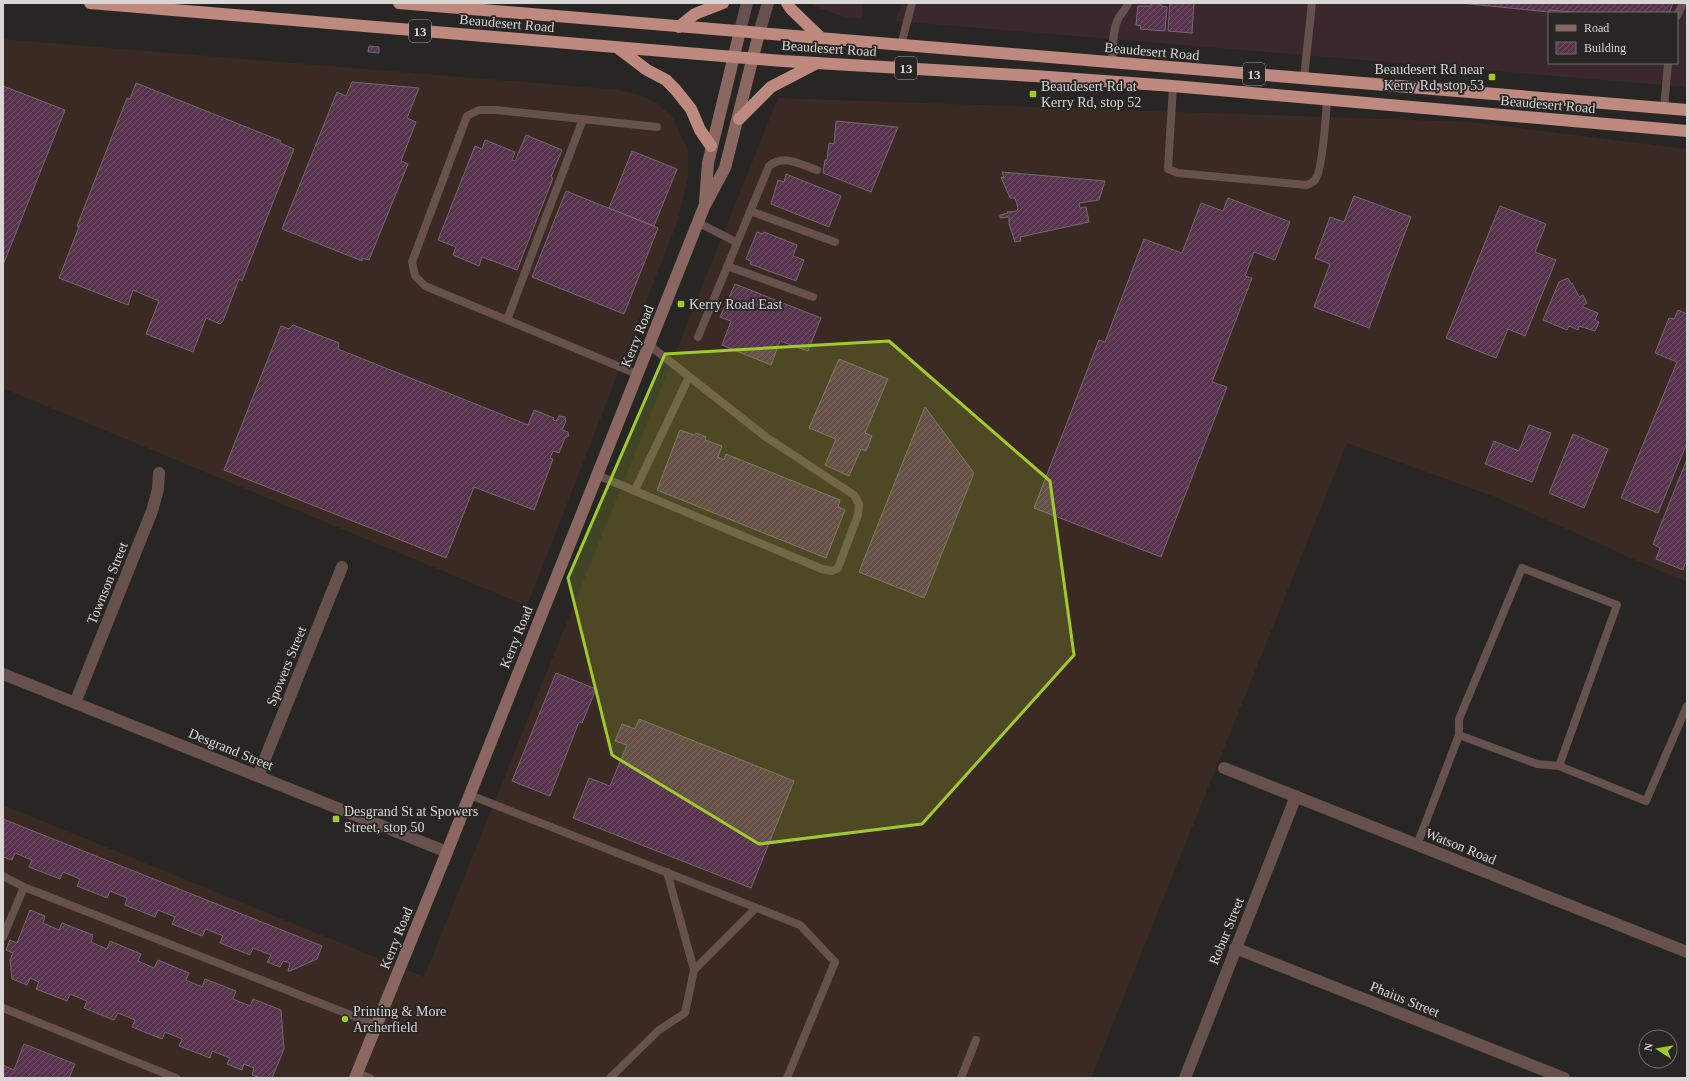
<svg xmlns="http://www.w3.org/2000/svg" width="1690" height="1081" font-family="Georgia,serif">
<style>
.commercial{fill:#3b282e;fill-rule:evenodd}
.industrial{fill:#3b2923}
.building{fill:url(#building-hatch);stroke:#6f6b6e}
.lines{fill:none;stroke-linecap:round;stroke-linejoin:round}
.lane{stroke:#66514c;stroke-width:8}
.street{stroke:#66514c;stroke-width:12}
.secondary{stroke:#8a6861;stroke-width:12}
.highway{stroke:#be8a7f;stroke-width:12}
.marked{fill:#9fca2c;fill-opacity:0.2;stroke:#9fca2c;stroke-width:3;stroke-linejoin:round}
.poi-dot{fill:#9fca2c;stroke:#282624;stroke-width:1.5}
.labels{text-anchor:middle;stroke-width:3.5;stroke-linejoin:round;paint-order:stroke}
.shield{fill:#282624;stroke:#a4a2a1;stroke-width:1}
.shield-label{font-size:13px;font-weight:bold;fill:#d9d7d6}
.street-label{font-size:14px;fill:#d9d7d6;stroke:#282624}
.poi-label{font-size:14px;fill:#d9d7d6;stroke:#282624;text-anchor:start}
</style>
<defs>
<pattern id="building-hatch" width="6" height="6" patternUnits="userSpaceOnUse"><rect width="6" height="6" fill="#58344f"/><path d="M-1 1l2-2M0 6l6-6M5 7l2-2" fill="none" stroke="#6f5168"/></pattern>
</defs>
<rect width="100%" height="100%" fill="#282624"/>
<path class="commercial" d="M812,3H863L861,18H846L814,6Z
M902,3H1687V87L895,21ZM1549,13H1677V63H1549Z"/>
<path class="industrial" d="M3,39L619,90L640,95L657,103L673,118L688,151V178L678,220L527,606L3,388Z
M778,98L1470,122L1687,149V582L1633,559L1498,498L1347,443L1091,1078H3V805L424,977Z"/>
<path class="building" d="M1151,3H1166L1161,4V6L1167,7L1165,31L1140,29L1141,26L1136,25L1138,6H1151Z
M1170,3H1194L1192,33L1168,31Z
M1460,3H1673L1669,13H1584L1549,10V12Z
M369,46L379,47V53L368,52Z
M352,82L419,88L407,118L416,122L401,161L408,164L369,260L362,258V261L282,229L337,92L346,96Z
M136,83L281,141L280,143L294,149L242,281L239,279L223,321L220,324L206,318L193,352L146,334L159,301L133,290L128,305L59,278L79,227L77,226L127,98L130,99Z
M3,86L65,110L3,265Z
M836,121L898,127L871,192L823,173L825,160H827L829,143L834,144Z
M526,135L562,150L551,177L553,178L517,270L482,257L479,266L453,255L456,247L438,240L475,146L482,149L485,140L515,152L512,160L515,161Z
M632,151L677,169L654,226L609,208Z
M1002,172L1105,181L1099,200L1079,203L1080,208L1086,207L1089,222L1020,237L1021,241L1015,242L1009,224V217L1000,218V215L1008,213L1007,212L1017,211L1018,208L1015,198H1010L1001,177L1004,178Z
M786,174L841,196L829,227L771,204L778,180L784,182Z
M566,191L658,228L624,314L532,277Z
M1354,196L1411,217L1369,328L1314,307L1330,264L1315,258L1330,217L1344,222Z
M1228,198L1290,222L1275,260L1254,252L1245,276L1252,278L1212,382L1227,387L1161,557L1034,508L1099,340L1105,342L1144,239L1182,253L1201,203L1223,211Z
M1500,206L1546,224L1535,252L1556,260L1525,336L1508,329L1496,358L1446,338Z
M757,232L763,234L764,232L797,245L793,256L804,260L796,281L750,264L751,261L746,259Z
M1568,278L1571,284L1572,283L1579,297L1583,295L1587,303L1583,305V307L1598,313L1595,320L1599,322L1595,331L1579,326L1578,330L1569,326L1567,330L1543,320L1559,282Z
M735,284L821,318L808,351L780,341L771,365L722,345L731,321L720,317Z
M1678,310L1687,314V443L1658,513L1621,498L1677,362L1655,353L1669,318L1674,319Z
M293,325L339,343L338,349L528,425L534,410L554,418L553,420L556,421L559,416L565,417L566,421L562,430L568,432L569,436L565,438L559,453L553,451L550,458L553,459L534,510L474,487L446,558L224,470L281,326L289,329Z
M839,359L888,379L865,433L872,436L866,451L861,449L849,476L825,465L836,439L809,428Z
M925,407L974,473L924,598L859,572Z
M1529,425L1551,433L1532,482L1485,464L1494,441L1519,451Z
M680,430L694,435L697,433L706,437L705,440L722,446L718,457L724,460L726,454L840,500L838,507L845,510L826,558L657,490Z
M1573,434L1608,449L1584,508L1549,493Z
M1687,459V563H1685L1683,570L1656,559L1660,548L1653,544Z
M556,673L596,689L582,723L579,722L550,796L512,781Z
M639,719L794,781L751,888L573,818L589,778L610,786L627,745L615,741L622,724L635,729Z
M3,819L322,946L317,959L290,971H288L290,963L283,961L280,967L267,962L271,955L253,948L250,955L220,943L223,936L206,929L202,936L172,924L175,917L158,910L155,917L125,905L127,898L110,891L107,898L77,886L80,879L63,872L60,879L29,867L32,860L15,853L12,860L3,857Z
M30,910L45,916L43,923L59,930L62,923L93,935L91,942L107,949L110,941L141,954L138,961L154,968L158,960L189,973L186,980L202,987L205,979L236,991L233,999L250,1006L253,999L281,1010L284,1049L272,1078H261L252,1075L254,1068L244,1064L242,1070L227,1064L230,1058L212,1051L210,1058L179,1046L182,1039L165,1032L162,1039L132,1027L135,1020L118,1013L114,1020L84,1008L87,1001L70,994L67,1001L36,989L39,982L30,978L27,985L12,979L10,960L13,953L6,950L10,940L17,943Z
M24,1044L75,1064L69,1078H3V1065L14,1070Z"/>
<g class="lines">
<path class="lane" d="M1677,16L1682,5
M901,45L912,3
M1112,63C1113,48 1112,32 1118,19C1121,13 1126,10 1128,3
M1304,78L1312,3
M1173,86L1168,169L1178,173L1307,185C1309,184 1314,182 1315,180C1323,170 1326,114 1327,99
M1664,108L1668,63
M750,211L835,242
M699,223L736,242
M727,266L813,297
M507,320L583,119
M698,337L769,166C784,154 799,164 817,170
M637,374L425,286L415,276L412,262L467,116L479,110H496L657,127
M597,475L822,569L832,571L838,568L858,515L859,504L854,495L766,437L649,345
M635,490L689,377
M1459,735L1537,764L1559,766
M470,795L800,925L835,962L787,1078
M1417,845L1459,735V719L1522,568L1617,605L1559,766L1646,801L1687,706
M3,876L24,887L376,1025
M3,937L24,887
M694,970L756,908
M3,1008L176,1078
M357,1073L370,1078
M610,1078L659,1030L685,1013L694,970L667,872
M961,1078L976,1040"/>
<path class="street" d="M740,31L747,3
M759,33L768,3
M3,674L447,852
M75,703L152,511L158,489L159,473
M1224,768L1687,952
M258,776L342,567
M1235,948L1564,1078
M1185,1078L1296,796"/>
<path class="secondary" d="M705,202L708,163L740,31
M355,1078L447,852L704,207L725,168L759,33"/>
<path class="highway" d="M90,3L783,61L1035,76L1173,86L1687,131
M399,3L1687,110
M787,3L791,9L821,38
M679,27L695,14L723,3
M618,48L647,70L666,80L675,89L691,109L700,130L711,146
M739,119L771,87L817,63"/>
</g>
<path class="marked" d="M889,341L1050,481L1074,655L922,824L759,844L612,755L568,578L665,354Z"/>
<g class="poi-dot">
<rect x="1488" y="73" width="8" height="8" rx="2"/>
<rect x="1029" y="90" width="8" height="8" rx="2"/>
<rect x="677" y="300" width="8" height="8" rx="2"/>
<rect x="332" y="815" width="8" height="8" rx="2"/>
<circle cx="345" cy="1019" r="4"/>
</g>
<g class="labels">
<g class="shield">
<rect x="409" y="20" width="22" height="22" rx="3"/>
<rect x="895" y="57" width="22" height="22" rx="3"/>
<rect x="1243" y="63" width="22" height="22" rx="3"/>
</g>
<g class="shield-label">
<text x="420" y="36">13</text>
<text x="906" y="73">13</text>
<text x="1254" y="79">13</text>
</g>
<g class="street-label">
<text transform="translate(507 23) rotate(5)" y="5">Beaudesert Road</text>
<text transform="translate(829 48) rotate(4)" y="5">Beaudesert Road</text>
<text transform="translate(1152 51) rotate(5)" y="5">Beaudesert Road</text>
<text transform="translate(1548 104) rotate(5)" y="5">Beaudesert Road</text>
<text transform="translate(637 336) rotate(-68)" y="5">Kerry Road</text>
<text transform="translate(107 583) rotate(-68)" y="5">Townson Street</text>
<text transform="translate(516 637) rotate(-68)" y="5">Kerry Road</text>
<text transform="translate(286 666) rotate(-68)" y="5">Spowers Street</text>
<text transform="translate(231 749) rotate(22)" y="5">Desgrand Street</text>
<text transform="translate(1461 846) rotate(22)" y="5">Watson Road</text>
<text transform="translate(1226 931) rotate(-68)" y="5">Robur Street</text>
<text transform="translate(396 938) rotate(-68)" y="5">Kerry Road</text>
<text transform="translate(1405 999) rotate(22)" y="5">Phaius Street</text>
</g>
<g class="poi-label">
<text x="1484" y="74" text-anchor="end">Beaudesert Rd near<tspan x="1484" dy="16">Kerry Rd, stop 53</tspan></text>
<text x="1041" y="91">Beaudesert Rd at<tspan x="1041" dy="16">Kerry Rd, stop 52</tspan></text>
<text x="689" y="309">Kerry Road East</text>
<text x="344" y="816">Desgrand St at Spowers<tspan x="344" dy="16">Street, stop 50</tspan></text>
<text x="353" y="1016">Printing &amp; More<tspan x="353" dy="16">Archerfield</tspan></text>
</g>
</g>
<rect width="1690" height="1081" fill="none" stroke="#d9d7d6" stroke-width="8"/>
<rect x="1548" y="12" width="130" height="52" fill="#282624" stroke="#6f6d6b"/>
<rect x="1556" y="25" width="20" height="6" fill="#8a6861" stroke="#6f6d6b"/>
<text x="1584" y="32" font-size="12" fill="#d9d7d6">Road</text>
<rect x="1556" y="42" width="20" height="12" fill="url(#building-hatch)" stroke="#6f6d6b"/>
<text x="1584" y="52" font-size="12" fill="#d9d7d6">Building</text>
<g transform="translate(1658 1049) rotate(282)"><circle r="19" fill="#282624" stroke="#6f6d6b"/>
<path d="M0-3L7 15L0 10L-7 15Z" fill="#9fca2c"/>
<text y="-6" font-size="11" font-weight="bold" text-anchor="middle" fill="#d9d7d6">N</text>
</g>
</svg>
